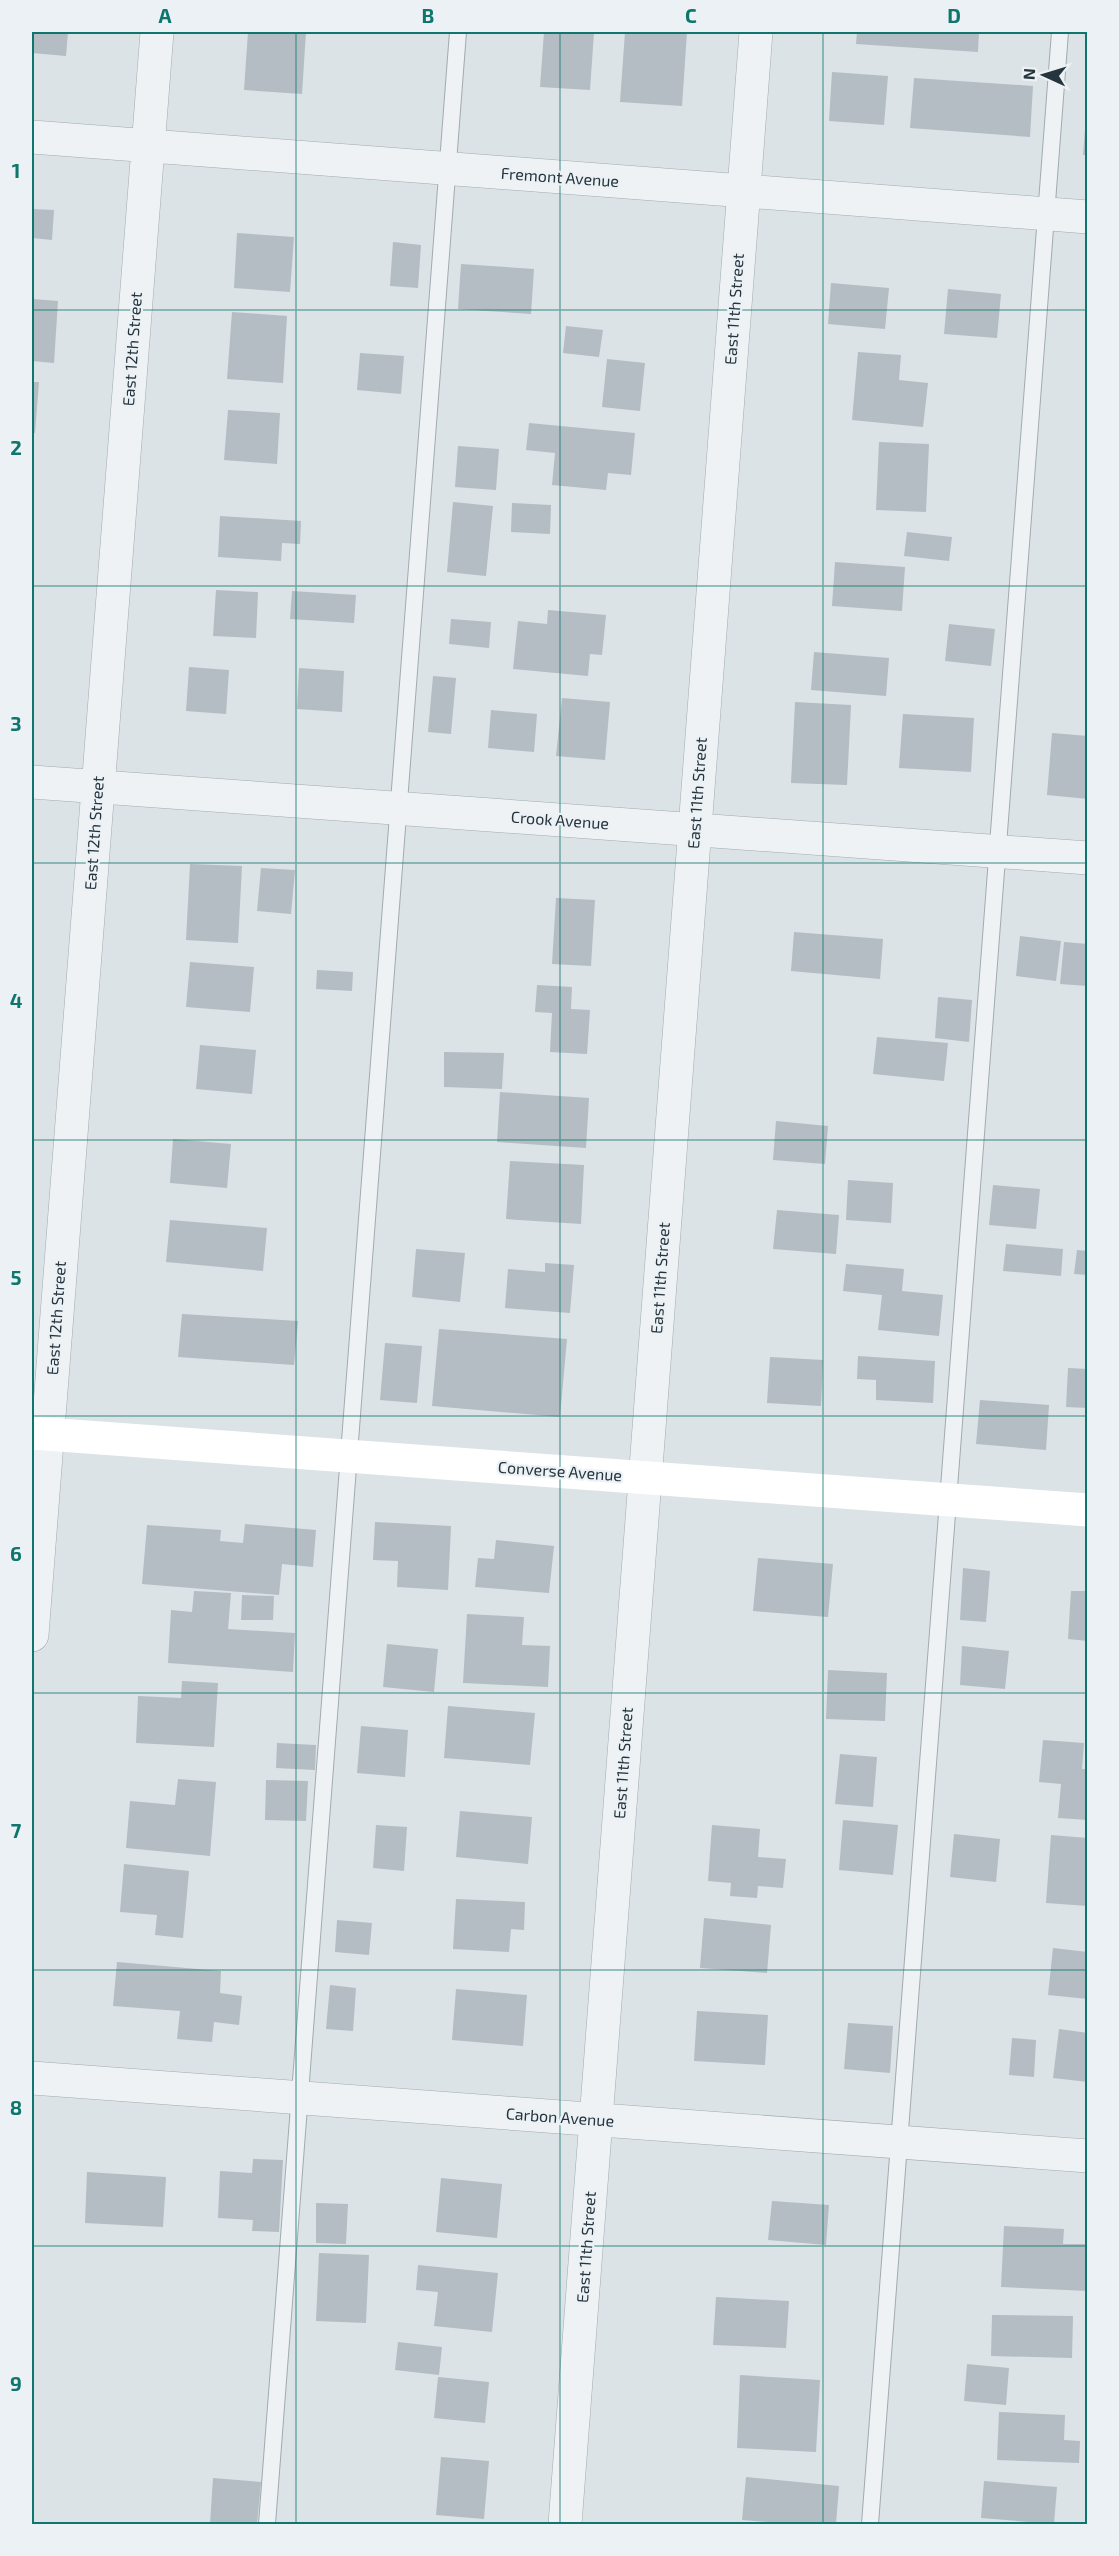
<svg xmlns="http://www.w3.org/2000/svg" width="1119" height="2556" font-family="'Exo 2',sans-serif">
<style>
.building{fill:#b3bdc3}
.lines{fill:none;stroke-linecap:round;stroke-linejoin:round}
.lane-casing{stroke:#a1abb0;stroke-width:18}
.street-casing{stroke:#a1abb0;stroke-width:34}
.lane{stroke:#eef2f5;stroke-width:16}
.street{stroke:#eef2f5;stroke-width:33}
.secondary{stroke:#fff;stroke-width:33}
.grid{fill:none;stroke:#0f766e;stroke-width:1.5;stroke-opacity:0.55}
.labels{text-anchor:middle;stroke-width:4.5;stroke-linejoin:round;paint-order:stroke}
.street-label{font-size:16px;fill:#25343d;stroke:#ebf1f4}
.neatline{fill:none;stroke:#0f766e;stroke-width:2}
.grid-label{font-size:20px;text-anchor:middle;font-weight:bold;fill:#0f766e}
</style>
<rect width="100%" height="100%" fill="#dbe3e6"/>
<path class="building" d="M32,32H68L66,56L32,53Z
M248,32H306L302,94L244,90Z
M544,32H594L590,90L540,87Z
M625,32H687L682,106L620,102Z
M857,32H979L978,52L856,44Z
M832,72L888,76L884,125L829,121Z
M914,78L1033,86L1030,137L910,128Z
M1086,116H1088V155H1083Z
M32,209L54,210L52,240L32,238Z
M237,233L294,237L290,292L234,288Z
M393,242L421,245L418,288L390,286Z
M461,264L534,269L531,314L458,309Z
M831,283L889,288L885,329L828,324Z
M948,289L1001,294L997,338L944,334Z
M32,299L58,301L54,363L32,361Z
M232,312L287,316L283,383L227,379Z
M566,326L603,330L599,357L563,353Z
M858,352L901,355L899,380L928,383L923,427L852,420Z
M360,353L404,356L401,394L357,390Z
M607,359L645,363L640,411L602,407Z
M32,382H39L35,433H32Z
M228,410L280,413L277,464L224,460Z
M529,423L635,433L631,475L608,473L606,490L552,485L555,453L526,450Z
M879,442L929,444L926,512L876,510Z
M458,446L499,449L496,490L455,487Z
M453,502L493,506L486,576L447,572Z
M512,503L551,505L550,534L511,532Z
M220,516L301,521L300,544L282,543L281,561L218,557Z
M907,532L952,537L949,561L904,556Z
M835,562L905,567L902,611L832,606Z
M216,590L258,592L256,638L213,636Z
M292,591L356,595L354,623L290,619Z
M548,610L606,615L602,655L590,654L588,676L513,669L518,621L547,624Z
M451,619L491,622L489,648L449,644Z
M949,624L995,629L991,666L945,661Z
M814,652L889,658L886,696L811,690Z
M189,667L229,670L226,714L186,711Z
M299,668L344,671L342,712L297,709Z
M433,676L456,678L451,734L428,732Z
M562,698L610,702L605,760L556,756Z
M795,702L851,705L847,785L791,783Z
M491,710L537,714L534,752L488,748Z
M903,714L974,718L971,772L899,768Z
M1052,733L1088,736V799L1047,795Z
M190,864L242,866L238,943L186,940Z
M261,868L295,870L291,914L257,911Z
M556,898L595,900L591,966L552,964Z
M794,932L883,939L880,979L791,971Z
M1020,936L1061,941L1056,981L1016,976Z
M1064,942L1088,944V986L1060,984Z
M190,962L254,967L250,1012L186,1007Z
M317,970L353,972L352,991L316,989Z
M537,985L572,987L571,1009L590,1010L587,1054L550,1052L552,1013L535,1012Z
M938,997L972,1000L969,1042L935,1038Z
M877,1037L948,1043L944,1081L873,1074Z
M200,1045L256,1050L252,1094L196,1089Z
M444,1052L504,1053L502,1089L444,1087Z
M500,1092L589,1098L586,1148L497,1142Z
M776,1121L828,1126L825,1164L773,1160Z
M173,1139L231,1144L227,1188L170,1183Z
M510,1161L584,1165L581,1224L506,1219Z
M848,1180L893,1183L891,1223L846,1220Z
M993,1185L1040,1189L1036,1229L989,1225Z
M777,1210L839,1215L836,1254L773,1249Z
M170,1220L267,1228L263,1271L166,1262Z
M1006,1244L1063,1249L1061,1276L1003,1271Z
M416,1249L465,1253L460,1302L412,1297Z
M1077,1250L1088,1251V1275L1074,1274Z
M545,1263L574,1265L570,1313L505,1308L508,1269L545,1272Z
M846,1264L904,1269L902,1291L943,1295L939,1336L878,1330L882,1295L843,1291Z
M182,1314L298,1321L294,1365L178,1357Z
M439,1329L567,1339L560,1417L432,1406Z
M385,1343L422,1346L417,1403L380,1400Z
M858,1356L935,1361L933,1403L876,1400V1380L857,1379Z
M770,1357L823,1360L821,1406L767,1403Z
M1068,1368L1088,1369V1408L1066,1407Z
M980,1400L1049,1405L1046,1450L976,1444Z
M375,1522L451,1526L448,1590L397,1587L398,1561L373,1560Z
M245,1524L316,1530L313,1567L282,1564L279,1595L142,1584L147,1525L221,1530L220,1541L243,1543Z
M496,1540L554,1546L549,1593L475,1587L478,1558L494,1559Z
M758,1558L833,1564L828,1617L753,1611Z
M963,1568L990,1571L986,1622L960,1620Z
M194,1591L231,1593L228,1629L295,1633L293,1672L168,1663L171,1610L192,1612Z
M1071,1591H1088V1641L1068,1639Z
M242,1595L274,1596L273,1620H241Z
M467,1614L524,1617L522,1645L550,1646L548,1687L463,1683Z
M387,1644L438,1649L434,1692L383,1687Z
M962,1646L1009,1651L1005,1689L960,1685Z
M828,1670L887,1673L885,1721L826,1719Z
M182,1681L218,1683L214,1747L136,1743L138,1696L181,1698Z
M448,1706L535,1713L530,1765L444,1758Z
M361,1726L408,1730L405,1777L357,1773Z
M1043,1740L1084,1743L1082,1769H1088V1820L1058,1818L1061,1784L1039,1782Z
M277,1743L316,1745L315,1770L276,1768Z
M840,1754L877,1757L873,1807L835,1804Z
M178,1779L216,1782L210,1856L126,1848L130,1801L175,1805Z
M266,1780L308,1781L306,1821L265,1820Z
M460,1811L532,1817L528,1864L456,1857Z
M843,1820L898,1825L893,1875L839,1870Z
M376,1825L407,1827L404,1871L373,1868Z
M712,1825L760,1829L758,1857L786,1859L783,1888L758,1886L757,1898L730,1896L731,1883L708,1881Z
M954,1834L1000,1839L996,1882L950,1877Z
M1051,1835L1088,1838V1906L1046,1903Z
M124,1864L189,1871L183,1938L155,1935L157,1915L120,1912Z
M456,1899L525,1902L524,1930L511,1929L509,1952L453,1949Z
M704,1918L771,1925L767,1973L700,1968Z
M337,1920L372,1923L369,1955L335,1952Z
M1053,1948L1088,1952V1999L1048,1995Z
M117,1962L221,1971L220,1993L242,1996L239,2025L214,2022L212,2042L177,2039L180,2011L113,2006Z
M330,1985L356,1988L353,2031L326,2029Z
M456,1989L527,1995L523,2046L452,2040Z
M697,2011L768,2015L765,2065L694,2061Z
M848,2023L893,2026L890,2073L844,2069Z
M1059,2029L1088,2033V2082L1053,2078Z
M1012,2038L1036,2040L1034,2077L1009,2075Z
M253,2159L283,2160L279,2232L252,2231L253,2220L218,2218L220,2171L252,2173Z
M87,2172L166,2177L163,2227L85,2223Z
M441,2178L502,2184L497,2238L436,2232Z
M772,2201L829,2205L826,2245L768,2240Z
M316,2203L348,2204L346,2244L316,2243Z
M1004,2226L1064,2229L1063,2244H1088V2291L1001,2287Z
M319,2253L369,2255L366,2323L316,2321Z
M418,2265L498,2273L492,2332L434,2326L438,2292L416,2290Z
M716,2297L789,2301L786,2348L713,2345Z
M992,2315L1073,2316L1072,2358L991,2356Z
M398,2342L442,2347L439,2375L395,2370Z
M967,2364L1009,2368L1006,2405L964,2401Z
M740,2375L820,2380L816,2452L737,2448Z
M438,2377L489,2382L485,2423L434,2418Z
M999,2412L1065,2415L1064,2440L1080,2441L1079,2463L997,2460Z
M441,2457L489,2461L484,2519L436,2515Z
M746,2477L839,2486L836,2524H794L742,2520Z
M213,2478L261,2482L257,2524H210Z
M984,2481L1057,2487L1054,2524L981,2518Z"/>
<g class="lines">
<g class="lane-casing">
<path id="lane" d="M267,2524L458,32
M870,2524L1060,32"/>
</g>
<g class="street-casing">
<path id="street" d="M32,137L1088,217
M32,782L1088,858
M32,1635L157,32
M32,2078L1088,2156
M565,2524L756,32"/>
</g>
<use href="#lane" class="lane"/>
<use href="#street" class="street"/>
<path class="secondary" d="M32,1433L1088,1510"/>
</g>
<path class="grid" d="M296,32V2524M560,32V2524M823,32V2524M32,310H1088M32,586H1088M32,863H1088M32,1140H1088M32,1416H1088M32,1693H1088M32,1970H1088M32,2246H1088"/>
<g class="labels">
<g class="street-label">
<text transform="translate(560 177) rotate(4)" y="6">Fremont Avenue</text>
<text transform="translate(734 309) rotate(-86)" y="6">East 11th Street</text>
<text transform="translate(132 349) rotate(-86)" y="6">East 12th Street</text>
<text transform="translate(697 793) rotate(-86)" y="6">East 11th Street</text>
<text transform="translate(560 820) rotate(4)" y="6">Crook Avenue</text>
<text transform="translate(94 833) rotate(-86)" y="6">East 12th Street</text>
<text transform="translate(660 1278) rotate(-86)" y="6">East 11th Street</text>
<text transform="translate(56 1318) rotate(-86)" y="6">East 12th Street</text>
<text transform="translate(560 1471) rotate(4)" y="6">Converse Avenue</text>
<text transform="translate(623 1763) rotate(-86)" y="6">East 11th Street</text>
<text transform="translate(560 2117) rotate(4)" y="6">Carbon Avenue</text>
<text transform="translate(586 2247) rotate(-86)" y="6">East 11th Street</text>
</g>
</g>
<rect width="1119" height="2556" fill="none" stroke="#ebf1f4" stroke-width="66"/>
<g transform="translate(1044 75) rotate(274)" stroke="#ebf1f4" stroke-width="4.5" paint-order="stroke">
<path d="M0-4.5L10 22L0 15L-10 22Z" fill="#25343d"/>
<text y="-9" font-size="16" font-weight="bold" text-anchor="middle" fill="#25343d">N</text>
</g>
<rect x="33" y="33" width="1053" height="2490" class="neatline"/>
<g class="grid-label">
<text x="165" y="23">A</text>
<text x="428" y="23">B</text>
<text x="691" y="23">C</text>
<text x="954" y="23">D</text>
<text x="16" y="178">1</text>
<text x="16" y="455">2</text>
<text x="16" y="731">3</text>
<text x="16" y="1008">4</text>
<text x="16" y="1285">5</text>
<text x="16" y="1561">6</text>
<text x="16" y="1838">7</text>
<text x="16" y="2115">8</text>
<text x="16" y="2391">9</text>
</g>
</svg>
